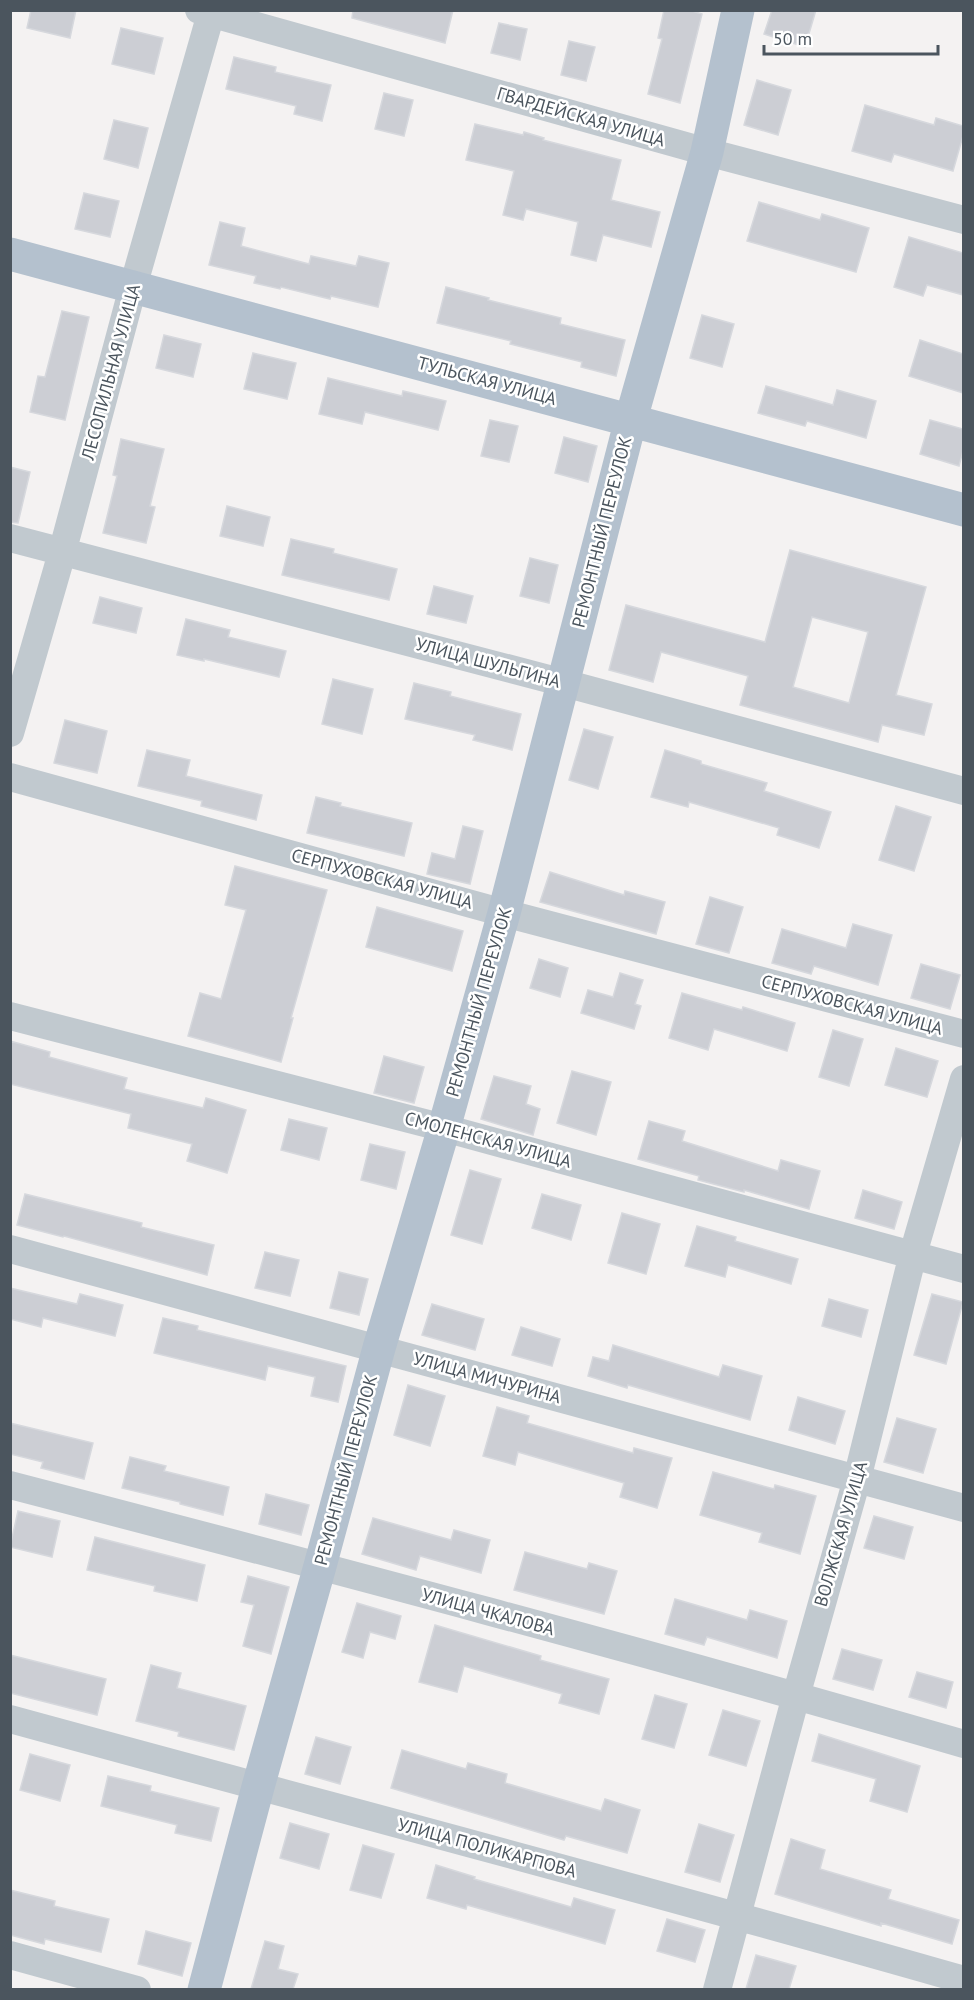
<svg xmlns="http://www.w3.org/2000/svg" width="974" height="2000" font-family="'PT Sans',sans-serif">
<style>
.building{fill:#ccced4;stroke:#d6d8dd;stroke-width:1.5;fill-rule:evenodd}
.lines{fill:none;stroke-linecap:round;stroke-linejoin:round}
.minor{stroke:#c1c9cf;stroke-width:28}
.major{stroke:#b4c1ce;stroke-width:33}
.labels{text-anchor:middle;stroke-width:5;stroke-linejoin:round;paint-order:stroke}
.street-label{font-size:18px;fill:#4b555e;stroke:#fff}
</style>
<rect width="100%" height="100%" fill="#f4f2f2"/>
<path class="building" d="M31,10H76L70,38L27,28Z
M353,10H453L445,43L352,18Z
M664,10H689L702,14L680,103L648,94L662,39L658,38Z
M772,10H816L805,47L764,34Z
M499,23L527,29L520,60L491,53Z
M121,28L163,38L154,74L112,64Z
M569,41L595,47L586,81L561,75Z
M234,57L276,67L275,72L331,85L322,121L294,114L296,106L226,89Z
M757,80L791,90L778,135L744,125Z
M384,93L413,100L404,136L375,129Z
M865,105L934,125L936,118L963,126V136L953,171L894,154L891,162L852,151Z
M114,120L148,128L138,168L104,159Z
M475,124L523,135L524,132L544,138L543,140L621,160L611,200L660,212L651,247L603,235L596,261L571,255L578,222L526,209L523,220L503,215L514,171L466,160Z
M84,193L119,201L110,237L75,229Z
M759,202L820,220L822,214L869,228L856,272L747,241Z
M220,222L245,228L241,246L309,264L311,256L356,266L359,256L389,263L378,307L331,296L330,299L281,287L280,289L254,283L256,276L209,265Z
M909,237L963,253V295L927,285L923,296L894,287Z
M446,287L489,298L488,300L561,318L560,324L625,340L616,376L581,367L582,362L510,344L511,341L437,323Z
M62,311L89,317L65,420L30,412L38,376L45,377Z
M702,315L734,324L722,367L690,358Z
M164,335L201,344L193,377L156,368Z
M920,340L963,354V393L909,376Z
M253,353L296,363L287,399L244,389Z
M328,378L402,396L403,391L446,401L438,430L365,412L362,424L319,414Z
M766,386L833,405L837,390L876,401L866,438L807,421L805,426L758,413Z
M490,420L518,426L509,462L481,456Z
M930,420L963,429V451L959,466L920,454Z
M564,437L597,446L588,482L555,473Z
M121,439L164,449L150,506L155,507L146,543L103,533L117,476L113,475Z
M10,467L30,472L18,523L10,522Z
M227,506L270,517L263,546L220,536Z
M291,539L334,549L333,553L397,569L389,600L282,575Z
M790,550L926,587L896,695L932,704L924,735L882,725L878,742L740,705L748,676L661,652L653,682L609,670L626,605L765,642ZM812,617L868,632L849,703L793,687Z
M530,558L558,565L549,603L520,596Z
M434,586L473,596L466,623L427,614Z
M100,597L142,608L136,633L93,623Z
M186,619L230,630L228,637L286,651L279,677L204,659V661L177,655Z
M333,679L373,689L362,734L322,724Z
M414,683L451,692L450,696L521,714L512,750L473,740L475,735L405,719Z
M65,720L107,731L97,773L54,763Z
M584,729L613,737L598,789L569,780Z
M147,750L190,760L186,776L262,795L256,820L201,806L202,801L138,786Z
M665,750L701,761V764L767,783L764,791L831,812L819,848L777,835L779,828L689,802L688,807L651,797Z
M316,797L341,803L340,806L412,823L404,856L307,833Z
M896,806L931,817L914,871L879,860Z
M463,826L483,831L470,884L427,874L432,853L455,859Z
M235,866L327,890L291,1018H293L281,1062L188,1036L200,993L221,999L246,910L225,905Z
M550,872L624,895L625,891L665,902L656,934L540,902Z
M710,897L743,907L729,953L696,944Z
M377,907L463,931L452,971L366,947Z
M853,924L892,935L878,985L814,966L811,974L772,963L782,929L846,948Z
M539,959L568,968L560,997L530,988Z
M921,964L960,975L950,1009L911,998Z
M620,973L643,980L635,1004L641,1006L634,1029L581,1013L588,990L613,997Z
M682,993L742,1010L743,1007L795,1023L787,1051L714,1029L708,1050L669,1038Z
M833,1030L863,1039L849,1086L819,1077Z
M10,1041L50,1052L49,1057L127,1078L124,1089L203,1108L206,1098L246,1110L227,1173L187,1161L192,1144L128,1128L131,1114L10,1084Z
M896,1048L938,1061L927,1097L885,1085Z
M384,1056L424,1067L414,1103L374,1093Z
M572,1071L611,1082L596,1135L557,1123Z
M494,1076L531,1086L526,1104L540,1109L533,1135L481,1119Z
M289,1119L327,1128L319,1160L281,1150Z
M649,1121L685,1131L682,1141L778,1171L781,1160L820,1171L809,1209L744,1190V1192L698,1180L699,1176L638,1159Z
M370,1144L405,1152L396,1189L361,1180Z
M470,1170L501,1179L482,1244L451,1235Z
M863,1190L902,1202L894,1229L855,1218Z
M25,1194L142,1223L141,1227L214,1245L207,1275L64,1236L63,1237L17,1225Z
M542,1194L581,1205L571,1240L532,1228Z
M622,1213L660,1224L646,1274L608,1263Z
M697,1226L736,1237L735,1241L798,1259L791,1284L728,1265L725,1277L685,1266Z
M265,1252L299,1260L290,1296L255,1288Z
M339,1272L368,1279L359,1315L330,1308Z
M10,1288L77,1304L80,1294L123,1305L115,1336L43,1318L41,1327L10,1319Z
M932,1294L963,1302L946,1364L914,1355Z
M829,1299L868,1310L861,1337L822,1326Z
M432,1304L484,1319L475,1350L422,1335Z
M163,1318L198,1326L197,1330L346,1366L338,1402L311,1396L315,1377L268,1366L265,1380L154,1353Z
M521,1327L560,1339L552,1366L512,1355Z
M613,1345L719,1377L723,1365L762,1376L750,1420L628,1385L627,1388L588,1376L593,1357L609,1361Z
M408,1385L445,1396L430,1446L394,1435Z
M798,1397L845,1411L835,1444L789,1430Z
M497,1407L529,1416L527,1423L633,1453L634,1448L672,1458L657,1508L620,1497L624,1483L518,1452L515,1465L483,1456Z
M897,1418L936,1429L923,1473L884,1462Z
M10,1423L93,1443L84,1479L41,1468L43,1462L10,1454Z
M130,1457L166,1466L164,1471L229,1487L223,1515L180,1504V1502L122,1488Z
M713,1472L774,1489L775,1485L816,1496L800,1554L759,1542L762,1533L700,1515Z
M266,1494L309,1505L301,1535L259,1524Z
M18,1511L60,1521L52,1557L10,1547Z
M874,1516L913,1527L904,1559L864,1548Z
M373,1518L451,1540L454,1530L490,1540L481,1573L420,1556L416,1570L362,1554Z
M95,1537L205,1565L197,1601L154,1591L155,1586L87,1570Z
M525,1552L587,1569L589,1563L617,1571L604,1614L514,1590Z
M248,1576L289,1587L271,1654L243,1646L254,1605L241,1602Z
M675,1599L747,1620L750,1610L787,1621L777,1658L707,1637L704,1645L665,1634Z
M357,1603L401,1616L395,1639L370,1632L363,1658L342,1652Z
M435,1625L541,1656L540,1660L609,1679L599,1714L559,1703L562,1694L464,1666L457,1692L419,1682Z
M842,1649L882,1660L873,1690L833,1679Z
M10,1655L106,1679L97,1715L10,1693Z
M151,1665L181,1673L177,1688L246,1706L234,1750L178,1736L179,1732L136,1721Z
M917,1672L953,1682L946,1708L909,1697Z
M655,1695L687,1704L674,1748L642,1739Z
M723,1710L760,1721L746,1766L709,1755Z
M819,1734L920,1766L907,1812L870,1801L876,1779L812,1761Z
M316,1737L351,1747L340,1784L305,1774Z
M402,1750L466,1769L468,1763L507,1774L505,1783L601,1811L605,1799L640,1810L627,1853L566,1836L564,1840L391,1788Z
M30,1754L70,1765L60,1801L20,1790Z
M108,1776L151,1786L150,1791L219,1808L211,1841L175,1833L177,1825L101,1806Z
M290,1823L329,1834L319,1869L280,1858Z
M699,1824L734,1835L720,1882L685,1872Z
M791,1839L825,1850L820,1869L891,1890L888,1899L959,1920L952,1944L881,1923V1926L775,1894Z
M363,1845L394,1854L381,1898L350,1890Z
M436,1865L475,1877L474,1879L571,1907L574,1898L615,1910L605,1944L467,1905L466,1909L427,1898Z
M10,1890L55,1901L54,1906L109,1919L101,1952L45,1939L44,1944L10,1935Z
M667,1919L705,1930L695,1962L657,1951Z
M146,1931L191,1943L182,1976L138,1964Z
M265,1941L284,1946L278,1969L298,1974L293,1989H251Z
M756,1955L796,1966L789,1989H746Z"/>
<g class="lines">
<path class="minor" d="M199,10L707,152L964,220
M10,538L564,683L964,791
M10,733L62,553L133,287L212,10
M10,777L504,913L964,1034
M10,1016L444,1128L964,1269
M10,1249L964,1508
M10,1485C329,1568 647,1652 964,1744
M10,1719C328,1806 647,1889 964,1980
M10,1955L137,1990
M717,1990L796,1696L857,1479L913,1254L964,1079"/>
<path class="major" d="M10,254L964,510
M204,1990L258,1787L320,1566L379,1348L444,1128L504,913L631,419L707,152L738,10"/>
</g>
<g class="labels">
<g class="street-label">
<text transform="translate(581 117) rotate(16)" y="6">ГВАРДЕЙСКАЯ УЛИЦА</text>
<text transform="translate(111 372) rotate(-75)" y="6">ЛЕСОПИЛЬНАЯ УЛИЦА</text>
<text transform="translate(487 381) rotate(15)" y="6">ТУЛЬСКАЯ УЛИЦА</text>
<text transform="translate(602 532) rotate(-76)" y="6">РЕМОНТНЫЙ ПЕРЕУЛОК</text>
<text transform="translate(488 663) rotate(15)" y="6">УЛИЦА ШУЛЬГИНА</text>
<text transform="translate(382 879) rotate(15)" y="6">СЕРПУХОВСКАЯ УЛИЦА</text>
<text transform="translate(479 1002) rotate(-74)" y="6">РЕМОНТНЫЙ ПЕРЕУЛОК</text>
<text transform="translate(852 1005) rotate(15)" y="6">СЕРПУХОВСКАЯ УЛИЦА</text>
<text transform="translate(488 1140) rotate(15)" y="6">СМОЛЕНСКАЯ УЛИЦА</text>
<text transform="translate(487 1378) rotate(15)" y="6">УЛИЦА МИЧУРИНА</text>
<text transform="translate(346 1470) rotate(-75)" y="6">РЕМОНТНЫЙ ПЕРЕУЛОК</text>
<text transform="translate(841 1534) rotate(-74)" y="6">ВОЛЖСКАЯ УЛИЦА</text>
<text transform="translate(488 1612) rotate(15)" y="6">УЛИЦА ЧКАЛОВА</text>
<text transform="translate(487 1848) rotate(15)" y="6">УЛИЦА ПОЛИКАРПОВА</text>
</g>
</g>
<rect width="974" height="2000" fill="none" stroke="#4b555e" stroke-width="24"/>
<path d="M764 45v9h174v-9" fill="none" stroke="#4b555e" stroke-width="3"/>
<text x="773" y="45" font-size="18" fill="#4b555e" stroke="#ffffff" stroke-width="4.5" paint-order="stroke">50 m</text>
</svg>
